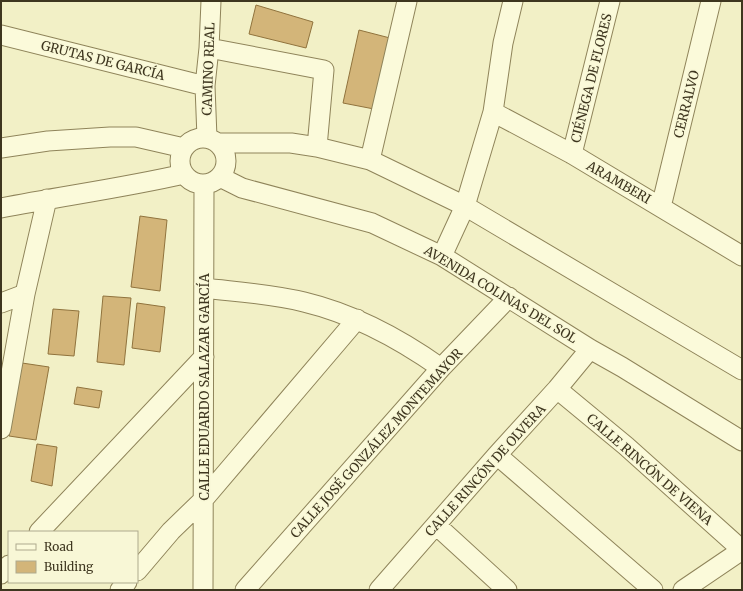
<svg xmlns="http://www.w3.org/2000/svg" width="743" height="591" font-family="Merriweather,serif">
<style>
.building{fill:#d3b579;stroke:#90733d}
.lines{fill:none;stroke-linecap:round;stroke-linejoin:round}
.minor-casing{stroke:#8f845a;stroke-width:21}
.minor{stroke:#fbfada;stroke-width:19}
.labels{text-anchor:middle;stroke-width:3;stroke-linejoin:round;paint-order:stroke}
.street-label{font-size:13px;fill:#3e361f;stroke:#f8f7d6}
</style>
<rect width="100%" height="100%" fill="#f2f0c6"/>
<path class="building" d="M256,5L313,22L306,48L249,34Z
M359,30L390,38L374,109L343,103Z
M140,216L167,220L160,291L131,287Z
M103,296L131,298L124,365L97,362Z
M137,303L165,307L160,352L132,348Z
M53,309L79,311L74,356L48,354Z
M22,363L49,367L36,440L9,436Z
M77,387L102,391L99,408L74,404Z
M37,444L57,447L52,486L31,481Z"/>
<g class="lines">
<g class="minor-casing">
<path id="minor" d="M1,35L205,86
M209,48L324,70L317,147
M493,112L572,154L742,256
M180 161a23 23 0 1 1 46 0a23 23 0 1 1-46 0Z
M207,138L205,86L209,48L211,1
M218,143H291L317,147L370,160L465,206L742,370
M1,148L48,141L110,137H136L184,148
M572,154L610,1
M370,160L407,1
M220,177L242,188L372,223L442,256L590,349L622,367L742,441
M661,207L711,1
M1,208C62,196 123,188 184,174
M442,256L465,206L493,112L503,43L513,1
M204,288C238,292 272,294 304,302C354,314 400,339 441,368
M1,303L25,294
M557,389L626,446L742,550
M1,429L25,294L47,199
M497,455L653,590
M436,525L507,590
M39,532L204,357
M137,571L171,531L203,500L357,319
M1,574L9,565
M120,590L127,582
M203,590L204,185
M245,590L441,368L509,297
M379,590L497,455L557,389L590,349
M683,590L742,550"/>
</g>
<use href="#minor" class="minor"/>
</g>
<g class="labels">
<g class="street-label">
<text transform="translate(103 60) rotate(14)" y="5">GRUTAS DE GARCÍA</text>
<text transform="translate(208 69) rotate(-88)" y="5">CAMINO REAL</text>
<text transform="translate(591 78) rotate(-76)" y="5">CIÉNEGA DE FLORES</text>
<text transform="translate(686 104) rotate(-76)" y="5">CERRALVO</text>
<text transform="translate(619 182) rotate(30)" y="5">ARAMBERI</text>
<text transform="translate(501 294) rotate(31)" y="5">AVENIDA COLINAS DEL SOL</text>
<text transform="translate(204 387) rotate(-90)" y="5">CALLE EDUARDO SALAZAR GARCÍA</text>
<text transform="translate(376 443) rotate(-48)" y="5">CALLE JOSÉ GONZÁLEZ MONTEMAYOR</text>
<text transform="translate(650 469) rotate(41)" y="5">CALLE RINCÓN DE VIENA</text>
<text transform="translate(485 470) rotate(-48)" y="5">CALLE RINCÓN DE OLVERA</text>
</g>
</g>
<rect width="743" height="591" fill="none" stroke="#3e361f" stroke-width="4"/>
<rect x="8" y="531" width="130" height="52" fill="#f8f7d6" stroke="#aeaa8d"/>
<rect x="16" y="544" width="20" height="6" fill="#fbfada" stroke="#aeaa8d"/>
<text x="44" y="551" font-size="12" fill="#3e361f">Road</text>
<rect x="16" y="561" width="20" height="12" fill="#d3b579" stroke="#aeaa8d"/>
<text x="44" y="571" font-size="12" fill="#3e361f">Building</text>
</svg>
